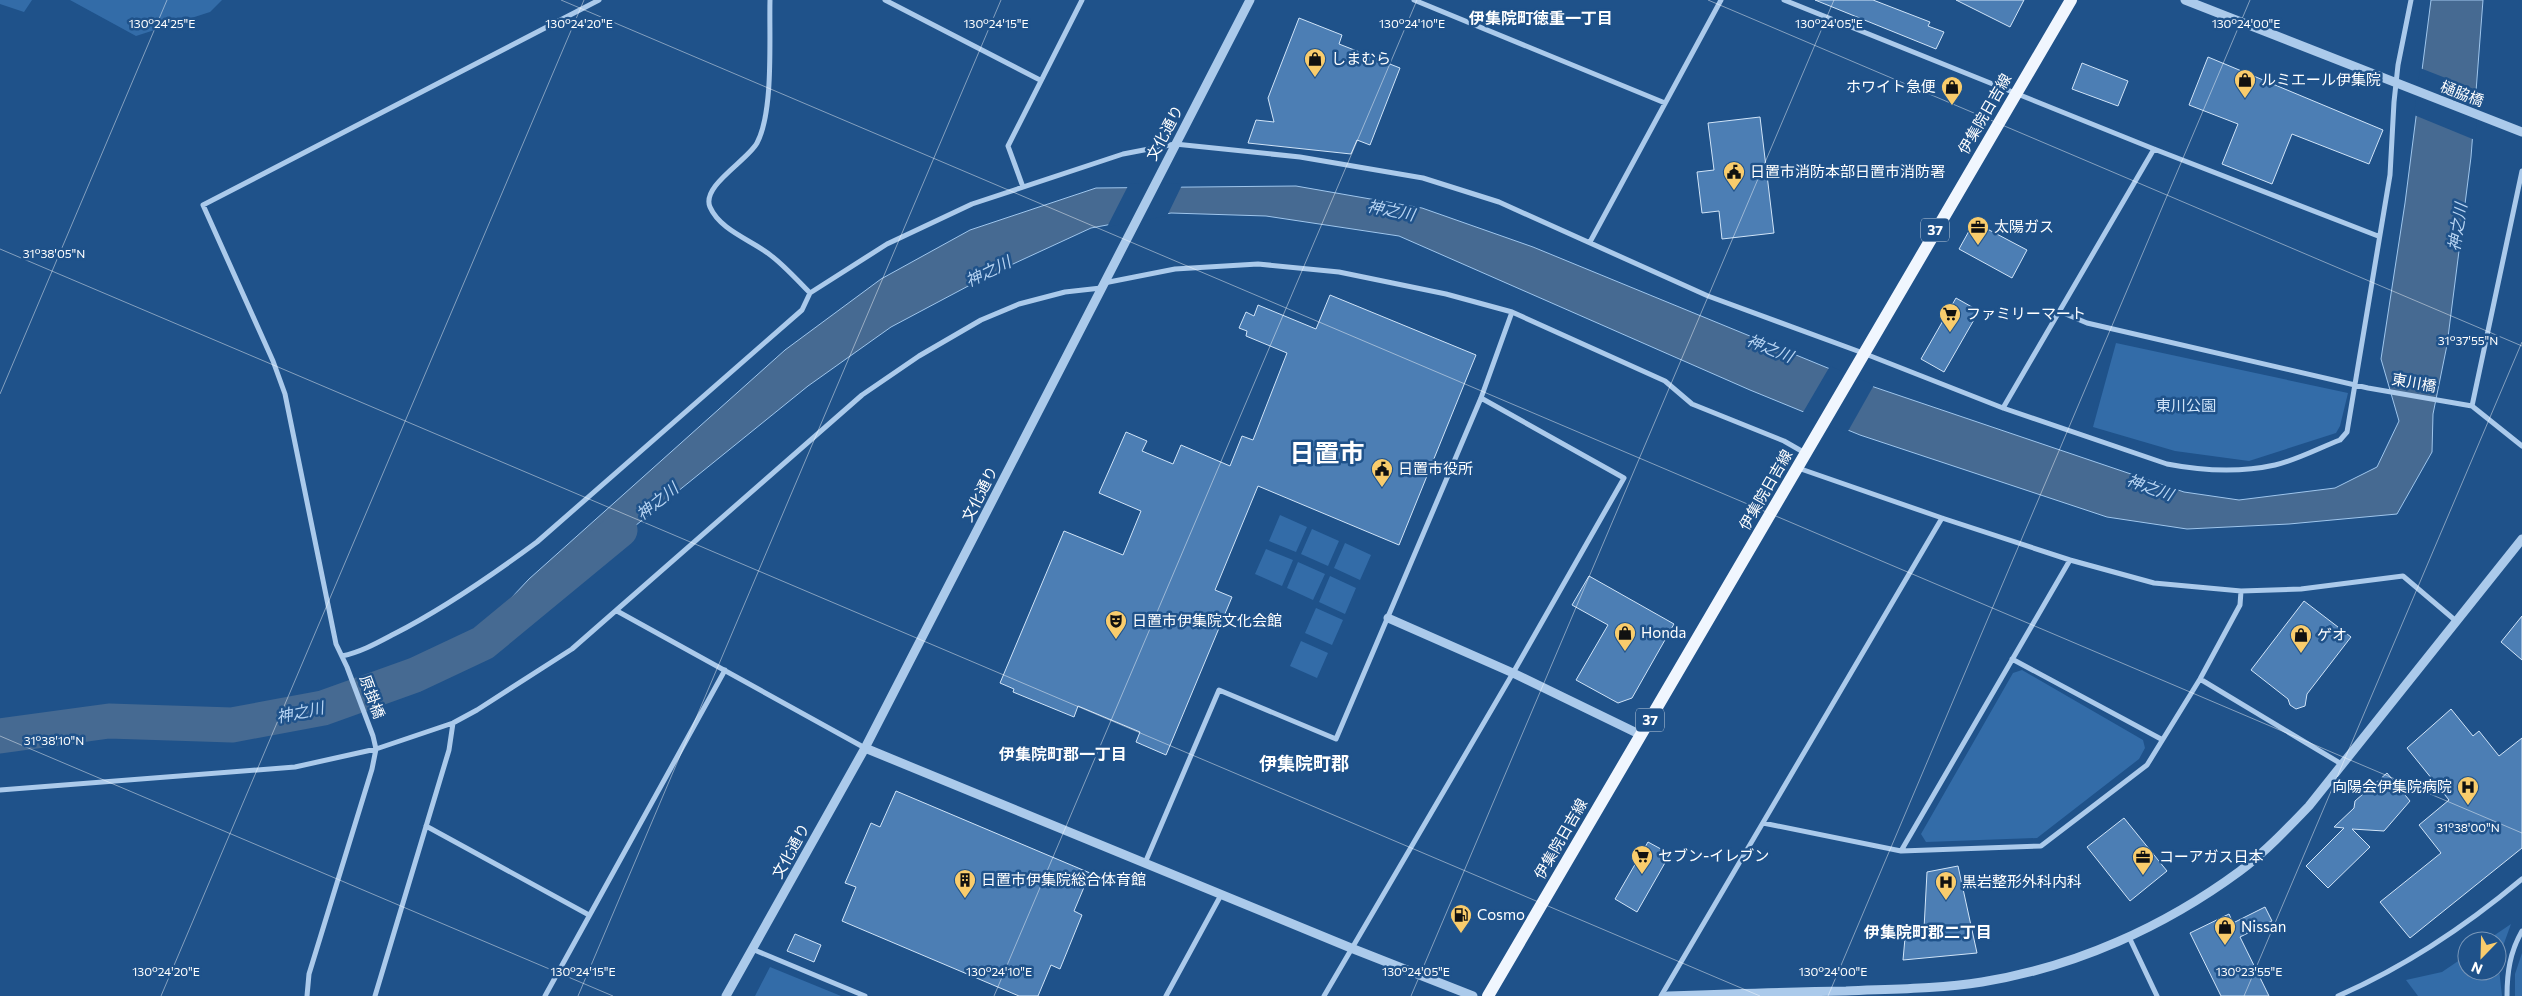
<svg xmlns="http://www.w3.org/2000/svg" width="2522" height="996" font-family="Commissioner,'Noto Sans JP',sans-serif">
<style>
.green{fill:#336ca8}
.water{fill:#466a92;stroke:#9fc6ed}
.pier{fill:#1f528a}
.lines{fill:none;stroke-linecap:round;stroke-linejoin:round}
.river{stroke:#466a92;stroke-width:35}
.building{fill:#4c7eb4;stroke:#d0e4f8}
.minor{stroke:#abcaeb;stroke-width:5}
.tertiary{stroke:#abcaeb;stroke-width:9}
.primary{stroke:#f0f6fe;stroke-width:12}
.ticks{fill:none;stroke:#fff;stroke-width:1;stroke-opacity:0.45}
.labels{text-anchor:middle;stroke-width:5;stroke-linejoin:round;paint-order:stroke}
.shield{fill:#1f528a;stroke:#bccbdc;stroke-width:1}
.shield-label{font-size:14px;font-weight:bold;fill:#fff}
.poi-label{font-size:15px;fill:#fff;stroke:#1f528a;text-anchor:start}
.street-label{font-size:15px;fill:#fff;stroke:#1f528a}
.park-label{font-size:15px;fill:#d0e4f8;stroke:#1f528a}
.neighbourhood-label{font-size:16px;font-weight:bold;fill:#fff;stroke:#1f528a}
.water-label{font-size:16px;font-style:italic;fill:#b7d4f3;stroke:#1f528a}
.quarter-label{font-size:18px;font-weight:bold;fill:#fff;stroke:#1f528a}
.town-label{font-size:25px;font-weight:bold;fill:#fff;stroke:#1f528a}
.ticks-label{font-size:12px;text-anchor:middle;fill:#fff;stroke:#1f528a;stroke-width:5;stroke-linejoin:round;paint-order:stroke}
</style>
<rect width="100%" height="100%" fill="#1f528a"/>
<path class="green" d="M0,0H32L24,12L0,4Z
M70,0H222L210,12L136,36Z
M2116,343L2348,393L2340,426L2336,433L2249,461L2175,451L2093,427Z
M1280,515L1307,527L1296,552L1269,541Z
M1312,529L1339,541L1328,566L1301,554Z
M1345,543L1371,555L1360,580L1334,568Z
M1266,549L1293,560L1282,586L1255,574Z
M1298,562L1325,574L1313,600L1287,588Z
M1330,576L1356,588L1345,614L1319,602Z
M1316,608L1343,620L1332,645L1305,633Z
M1301,641L1328,653L1317,678L1290,666Z
M2022,670L2143,740L2145,748L2139,759L2037,838L1926,842L1921,834L2013,673Z
M2511,924L2498,960L2502,996H2418L2406,980L2442,972L2467,955V971H2497V941H2486Z
M2522,953V996H2515V974Z
M770,967L841,996H755Z"/>
<path class="water" d="M2431,0H2483L2471,157L2447,345L2433,414L2432,452L2397,514L2289,524L2187,529L2107,517L1860,435L1750,390L1399,236L1266,216L1171,213L1091,228L987,276L891,327L808,386L630,530L497,613L529,579L785,350L881,279L970,230L1096,188L1296,186L1422,208L1533,247L1874,387L2184,492L2239,500L2335,488L2377,467L2399,421L2381,359L2405,203Z"/>
<path class="pier" d="M2420,68L2479,91L2475,140L2414,115Z
M1183,183L1167,216L1107,227L1129,184Z
M1830,366L1874,385L1847,433L1802,414Z"/>
<g class="lines">
<path class="river" d="M0,736L109,721L232,725L323,708L415,675L483,643L620,530"/>
</g>
<path class="building" d="M1815,0H1873L1930,22L1928,26L1944,32L1936,49Z
M1956,0H2024L2010,27Z
M1299,18L1342,35L1339,44L1400,68L1370,145L1357,140L1351,154L1248,143L1256,120L1274,122L1268,98Z
M2208,57L2383,130L2369,164L2292,134L2272,184L2222,164L2238,124L2189,105Z
M2082,63L2128,81L2118,106L2072,89Z
M1760,117L1774,233L1722,239L1719,211L1702,213L1697,172L1714,170L1708,123Z
M1974,222L2027,250L2012,278L1959,249Z
M1330,295L1476,355L1399,545L1258,486L1215,590L1232,597L1166,755L1136,742L1140,732L1078,706L1074,717L1013,692L1014,689L1000,683L1064,531L1123,555L1141,511L1099,493L1126,432L1147,441L1142,451L1173,464L1181,445L1230,466L1242,436L1253,440L1287,353L1246,336L1247,331L1239,328L1246,312L1254,316L1258,305L1316,329Z
M1956,298L1979,311L1944,372L1921,359Z
M1589,576L1674,624L1632,698L1618,703L1576,680L1608,625L1572,605Z
M2304,601L2351,637L2307,694L2305,706L2296,709L2290,705L2288,699L2251,670Z
M2522,616V660L2501,642Z
M2451,709L2473,736L2479,731L2499,756L2522,738V848L2410,938L2380,902L2441,853L2419,825L2449,800L2407,748Z
M2387,773L2410,801L2384,831L2352,829L2370,847L2328,888L2306,866L2344,828L2334,827L2354,808L2355,801Z
M896,791L1090,873L1074,911L1082,915L1060,969L1051,965L1038,996H1019L842,921L856,887L845,883L871,823L880,827Z
M2124,818L2167,871L2130,901L2087,847Z
M1648,842L1670,854L1637,912L1615,899Z
M1958,866L1977,953L1903,960L1905,938L1924,929L1927,872Z
M2265,907L2272,921L2240,937L2269,996H2221L2190,933L2229,914L2233,923Z
M795,934L821,945L814,962L787,951Z"/>
<g class="lines">
<path class="minor" d="M770,0C769,37 774,111 757,143C747,161 701,186 710,207C720,230 751,240 769,254C784,265 797,280 810,293
M885,0L1040,80
M1414,0L1665,103
M1784,0L2154,149L2378,236
M1023,187L1008,146L1082,0
M1590,242L1721,0
M1104,283L1175,269L1258,264L1339,272L1446,294L1512,312L1665,381L1692,404L1784,441L1805,453
M2061,312L2087,323L2368,388L2472,406L2522,446
M2472,406L2522,171
M2003,408L2154,149
M1798,468L1942,518L2070,560L2154,583L2241,591L2301,589L2403,576L2456,621
M617,611L865,748
M342,656C361,652 377,643 394,634C445,608 491,576 537,542L802,310L810,293L887,244L972,204L1123,154L1175,144L1300,157L1423,178L1499,202L1708,296L1863,353L2003,408L2167,464C2203,471 2239,473 2275,465C2297,460 2319,448 2340,440L2347,432L2390,175L2394,102L2398,65L2411,0
M2012,659L2161,739
M2200,679L2343,765
M0,790L295,767L376,749L453,723L477,710L572,649L862,395L919,356L981,320L1019,304L1065,292L1101,288
M1763,823L1901,851L2041,846L2147,765L2200,679L2240,605L2241,591
M426,826L589,915
M1901,851L2070,560
M1145,863L1219,690L1336,739L1481,398L1512,312
M2129,937L2157,996
M752,949L865,996
M307,996L309,974L372,769L376,749L373,736L347,667L336,644L285,394L273,361L203,205L599,0
M375,996L449,750L453,723
M545,996L725,670
M1166,996L1221,895
M1324,996L1513,673L1624,478L1481,398
M1661,996L1942,518
M2338,996C2405,967 2466,926 2522,879
M2507,996C2507,972 2510,952 2522,931"/>
<path class="tertiary" d="M2185,0L2522,132
M1388,618L1513,673L1641,735
M865,748L1351,948L1473,996
M726,996L865,748L1250,0
M1668,996C1727,994 1786,992 1846,991C1891,989 1937,989 1982,982C2075,967 2164,927 2240,871C2265,852 2287,829 2309,806L2522,539"/>
<path class="primary" d="M1488,996L2071,0"/>
</g>
<path class="ticks" d="M561,0L2522,833M1708,0L2522,346M0,249L1760,996M0,394L167,0M0,736L613,996M161,996L584,0M578,996L1001,0M994,996L1417,0M1411,996L1834,0M1828,996L2250,0M2244,996L2522,342"/>
<defs>
<g id="shop-pin" transform="scale(1.125)"><path d="M0 17L-7.5 6A9.5 9.5 0 1 1 7.5 6Z" fill="#f9cc6c" stroke="#1f528a"/><path d="M-5-2.5h2.3a2.7 3.5 0 0 1 5.4 0H5L5.5 6h-11ZM-1.5-2.5h3a1.5 2.3 0 0 0-3 0Z" fill="#111"/></g>
<g id="civic-pin" transform="scale(1.125)"><path d="M0 17L-7.5 6A9.5 9.5 0 1 1 7.5 6Z" fill="#f9cc6c" stroke="#1f528a"/><path d="M-.6-6.5H3V-4.5H.6V-3L4-1V1h2V6H-6V1h2V-1L-.6-3ZM-1.2 2.5V6h2.4V2.5Z" fill="#111"/></g>
<g id="office-pin" transform="scale(1.125)"><path d="M0 17L-7.5 6A9.5 9.5 0 1 1 7.5 6Z" fill="#f9cc6c" stroke="#1f528a"/><path d="M-6-3h4V-5.5h4V-3h4V5H-6ZM-1-4.5V-3h2v-1.5ZM-6 0V1H6V0Z" fill="#111"/></g>
<g id="supermarket-pin" transform="scale(1.125)"><path d="M0 17L-7.5 6A9.5 9.5 0 1 1 7.5 6Z" fill="#f9cc6c" stroke="#1f528a"/><path d="M-6-5.5h2.5l.6 2H6L4.5 2H-2.5L-4.4-4H-6ZM-1.5 3.2a1.3 1.3 0 1 0 .1 0ZM3 3.2a1.3 1.3 0 1 0 .1 0Z" fill="#111"/></g>
<g id="theatre-pin" transform="scale(1.125)"><path d="M0 17L-7.5 6A9.5 9.5 0 1 1 7.5 6Z" fill="#f9cc6c" stroke="#1f528a"/><path d="M-5-5.5Q0-4 5-5.5V0Q5 5 0 6Q-5 5-5 0ZM-3.3-2.5H-1v1.5H-3.3ZM1-2.5H3.3v1.5H1ZM-2.8 1Q0 5.5 2.8 1Z" fill="#111"/></g>
<g id="hospital-pin" transform="scale(1.125)"><path d="M0 17L-7.5 6A9.5 9.5 0 1 1 7.5 6Z" fill="#f9cc6c" stroke="#1f528a"/><path d="M-5-5h3v3.5h4V-5h3V5h-3V1.5h-4V5h-3Z" fill="#111"/></g>
<g id="building-pin" transform="scale(1.125)"><path d="M0 17L-7.5 6A9.5 9.5 0 1 1 7.5 6Z" fill="#f9cc6c" stroke="#1f528a"/><path d="M-4-6H4V6H1V3H-1V6H-4ZM-2.5-4.3h1.7v1.8h-1.7ZM.8-4.3h1.7v1.8H.8ZM-2.5-1h1.7V.8h-1.7ZM.8-1h1.7V.8H.8Z" fill="#111"/></g>
<g id="fuel-pin" transform="scale(1.125)"><path d="M0 17L-7.5 6A9.5 9.5 0 1 1 7.5 6Z" fill="#f9cc6c" stroke="#1f528a"/><path d="M-5.5-6h7V0h2V4h1.3V-2.5L3-4.5l.8-.8L6-3V5H2.5V1h-1V6h-7ZM-4.2-4.7v3.2H.2V-4.7Z" fill="#111"/></g>
</defs>
<g fill-rule="evenodd">
<use href="#shop-pin" x="1315" y="59"/>
<use href="#shop-pin" x="2245" y="80"/>
<use href="#shop-pin" x="1952" y="87"/>
<use href="#civic-pin" x="1734" y="172"/>
<use href="#office-pin" x="1978" y="227"/>
<use href="#supermarket-pin" x="1950" y="314"/>
<use href="#civic-pin" x="1382" y="469"/>
<use href="#theatre-pin" x="1116" y="621"/>
<use href="#shop-pin" x="1625" y="633"/>
<use href="#shop-pin" x="2301" y="635"/>
<use href="#hospital-pin" x="2468" y="787"/>
<use href="#supermarket-pin" x="1642" y="856"/>
<use href="#office-pin" x="2143" y="857"/>
<use href="#building-pin" x="965" y="880"/>
<use href="#hospital-pin" x="1946" y="882"/>
<use href="#fuel-pin" x="1461" y="915"/>
<use href="#shop-pin" x="2225" y="927"/>
</g>
<g class="labels">
<g class="shield">
<rect x="1921" y="218.5" width="28" height="23" rx="4"/>
<rect x="1636" y="708.5" width="28" height="23" rx="4"/>
</g>
<g class="shield-label">
<text x="1935" y="235">37</text>
<text x="1650" y="725">37</text>
</g>
<g class="poi-label">
<text x="1331" y="64">しまむら</text>
<text x="2261" y="85">ルミエール伊集院</text>
<text x="1936" y="92" text-anchor="end">ホワイト急便</text>
<text x="1750" y="177">日置市消防本部日置市消防署</text>
<text x="1994" y="232">太陽ガス</text>
<text x="1966" y="319">ファミリーマート</text>
<text x="1398" y="474">日置市役所</text>
<text x="1132" y="626">日置市伊集院文化会館</text>
<text x="1641" y="638">Honda</text>
<text x="2317" y="640">ゲオ</text>
<text x="2452" y="792" text-anchor="end">向陽会伊集院病院</text>
<text x="1658" y="861">セブン-イレブン</text>
<text x="2159" y="862">コーアガス日本</text>
<text x="981" y="885">日置市伊集院総合体育館</text>
<text x="1962" y="887">黒岩整形外科内科</text>
<text x="1477" y="920">Cosmo</text>
<text x="2241" y="932">Nissan</text>
</g>
<g class="street-label">
<text transform="translate(2462 94) rotate(21)" y="5">樋脇橋</text>
<text transform="translate(1985 114) rotate(-60)" y="5">伊集院日吉線</text>
<text transform="translate(1165 133) rotate(-62)" y="5">文化通り</text>
<text transform="translate(2414 383) rotate(10)" y="5">東川橋</text>
<text transform="translate(1766 490) rotate(-60)" y="5">伊集院日吉線</text>
<text transform="translate(980 494) rotate(-63)" y="5">文化通り</text>
<text transform="translate(372 697) rotate(70)" y="5">原掛橋</text>
<text transform="translate(1561 839) rotate(-60)" y="5">伊集院日吉線</text>
<text transform="translate(791 851) rotate(-61)" y="5">文化通り</text>
</g>
<g class="park-label">
<text x="2186" y="411">東川公園</text>
</g>
<g class="neighbourhood-label">
<text x="1541" y="24">伊集院町徳重一丁目</text>
<text x="1063" y="760">伊集院町郡一丁目</text>
<text x="1928" y="938">伊集院町郡二丁目</text>
</g>
<g class="water-label">
<text transform="translate(1391 210) rotate(11)" y="6">神之川</text>
<text transform="translate(2457 227) rotate(-81)" y="6">神之川</text>
<text transform="translate(988 271) rotate(-26)" y="6">神之川</text>
<text transform="translate(1770 348) rotate(22)" y="6">神之川</text>
<text transform="translate(2150 487) rotate(20)" y="6">神之川</text>
<text transform="translate(657 501) rotate(-39)" y="6">神之川</text>
<text transform="translate(300 712) rotate(-12)" y="6">神之川</text>
</g>
<g class="quarter-label">
<text x="1304" y="770">伊集院町郡</text>
</g>
<g class="town-label">
<text x="1327" y="462">日置市</text>
</g>
</g>
<g class="ticks-label">
<text x="996" y="28">130°24'15"E</text>
<text x="162" y="28">130°24'25"E</text>
<text x="579" y="28">130°24'20"E</text>
<text x="1412" y="28">130°24'10"E</text>
<text x="1829" y="28">130°24'05"E</text>
<text x="2246" y="28">130°24'00"E</text>
<text x="54" y="258">31°38'05"N</text>
<text x="2468" y="345">31°37'55"N</text>
<text x="54" y="745">31°38'10"N</text>
<text x="2468" y="832">31°38'00"N</text>
<text x="166" y="976">130°24'20"E</text>
<text x="583" y="976">130°24'15"E</text>
<text x="999" y="976">130°24'10"E</text>
<text x="1416" y="976">130°24'05"E</text>
<text x="1833" y="976">130°24'00"E</text>
<text x="2249" y="976">130°23'55"E</text>
</g>
<g transform="translate(2482 956) rotate(203)"><circle r="24" fill="#1f528a" stroke="#7997b9"/>
<path d="M0-4L9 19L0 12L-9 19Z" fill="#f9cc6c"/>
<text y="-8" font-size="14" font-weight="bold" text-anchor="middle" fill="#ffffff">N</text>
</g>
</svg>
